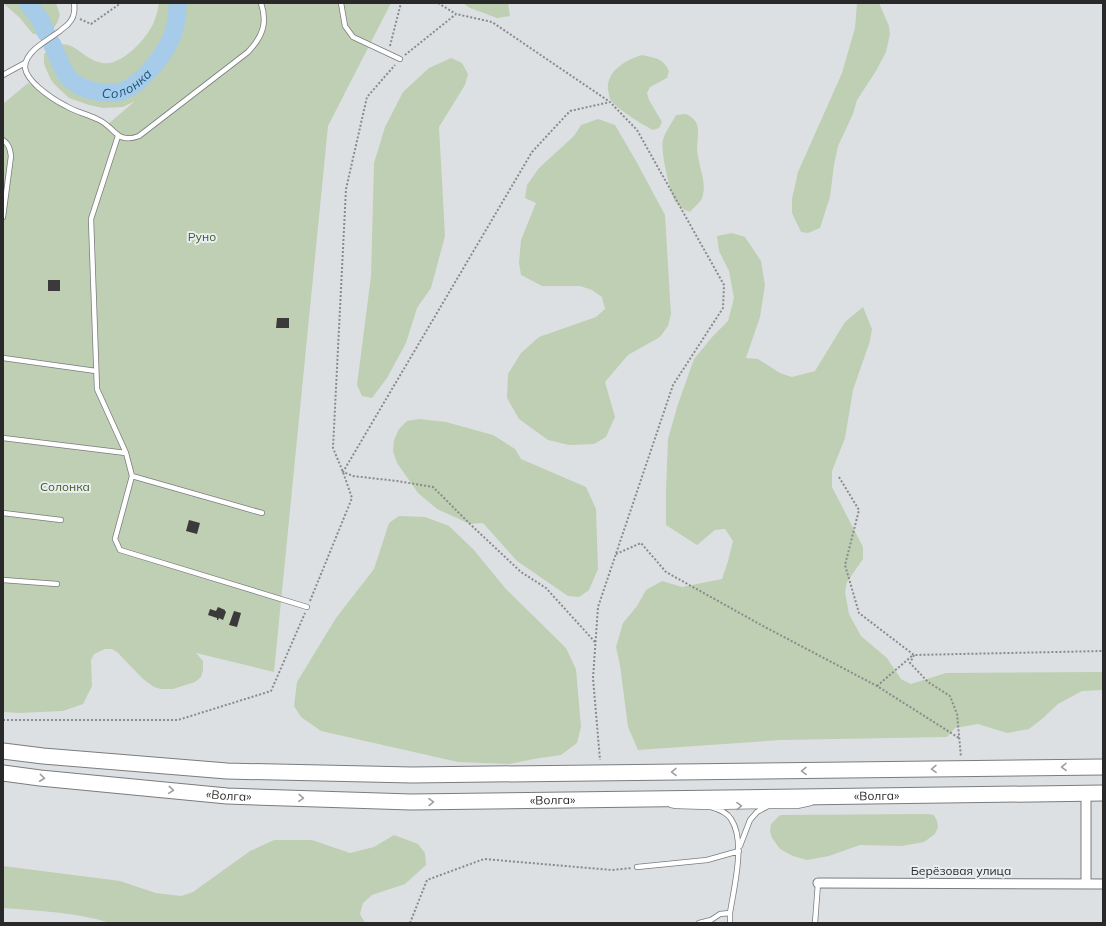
<svg xmlns="http://www.w3.org/2000/svg" width="1106" height="926" font-family="Mulish,sans-serif">
<style>
.green{fill:#becfb3}
.lines{fill:none;stroke-linecap:round;stroke-linejoin:round}
.river{stroke:#a6ccea;stroke-width:18}
.building{fill:#3c393a}
.service-casing{stroke:#7a7c7e;stroke-width:6}
.minor-casing{stroke:#7a7c7e;stroke-width:11}
.trunk-casing{stroke:#7a7c7e;stroke-width:17}
.path{stroke:#898a8c;stroke-width:2;stroke-dasharray:2 2;stroke-linecap:butt}
.service{stroke:#fff;stroke-width:4.5}
.minor{stroke:#fff;stroke-width:9}
.trunk{stroke:#fff;stroke-width:15}
.oneway{stroke:#9f9f9f}
.labels{text-anchor:middle;stroke-width:4;stroke-linejoin:round;paint-order:stroke}
.park-label{font-size:12px;fill:#3f5e28;stroke:#eaedef}
.street-label{font-size:12px;fill:#29292a;stroke:#eaedef}
.water-label{font-size:13px;font-style:italic;fill:#18547c;stroke:#eaedef}
</style>
<rect width="100%" height="100%" fill="#dde0e2"/>
<path class="green" d="M3,3H56L60,15L58,21L52,31L46,35L33,34L20,18Z
M159,3H391L328,126L274,672L196,653L203,661V670L201,677L195,682L173,689H161L154,687L143,679L118,653L112,649H105L94,654L91,660L92,686L83,704L63,711L19,713L3,712V104L28,83L107,125L135,101L123,107L103,108L89,105L69,98L54,84L50,78L44,64V54C71,29 79,60 103,63C122,66 146,39 153,24C156,17 158,10 159,3Z
M463,3H508L510,16L497,18L470,8Z
M857,3H879L889,26L890,34L886,52L876,71L857,100L853,114L838,146L834,165L830,197L820,228L808,233L801,232L792,213V199L798,172L842,73L855,28Z
M642,55C655,58 663,58 669,71L667,78L650,87L647,93L649,100L662,122L659,128L653,130C643,125 615,108 610,99C609,96 609,93 608,90C606,71 626,60 642,55Z
M451,58L462,63L468,74L465,85L439,127L445,236L431,288L417,308L406,343L387,378L372,398L362,396L357,385L371,276L374,163L385,127L403,92L429,68Z
M686,114C690,116 693,118 696,122C701,133 695,144 698,156C700,171 707,183 702,198C700,203 693,208 690,212C684,210 679,206 675,201C670,192 660,150 663,140C665,132 672,123 676,115Z
M598,119L615,125L636,161L665,215L671,314L668,326L660,337L628,355L605,382L615,417L606,437L594,444L569,445L548,440L519,419L507,398L508,374L521,353L539,337L596,317L605,309L602,297L592,290L580,286H542L521,275L519,263L521,240L536,203L525,198L527,185L539,168L574,136L581,125Z
M732,233L745,237L761,261L765,285L760,317L746,358L758,359L780,373L792,377L815,371L845,322L863,307L872,329L870,341L853,390L845,438L832,471V487L863,547V559L847,582L845,592L849,614L861,636L887,658L901,679L911,684L946,673L1103,672V690L1082,691L1058,704L1042,719L1029,729L1007,733L978,724L955,728L947,737L780,740L638,750L628,727L620,665L616,647L623,623L637,606L646,590L662,581L682,587L722,579L728,561L733,541L725,529L715,530L697,545L666,525V490L668,439L678,404L694,359L713,336L728,321L734,298L729,271L719,251L717,236Z
M419,419L446,422L493,435L515,449L521,459L586,487L596,509L598,569L589,590L579,597L568,596L517,561L483,523L470,524L437,509L418,493L397,463L393,451L394,440L399,429L407,421Z
M399,516L425,517L449,526L474,550L505,588L566,648L576,669L581,727L577,743L561,755L534,759L509,764L458,762L321,731L301,717L294,706L297,682L336,618L374,569L389,523Z
M927,814L934,815L937,821L938,827L935,834L924,842L902,846L860,845L829,856L807,860L793,856L780,849L772,838L770,831L771,824L780,815Z
M394,835L418,844L425,853L426,865L405,884L372,895L363,903L360,914L365,923H110C76,912 39,911 3,908V866L120,881L156,893L181,896L193,892L250,851L274,840H312L350,853L374,847Z"/>
<g class="lines">
<g class="river">
<path d="M28,3L41,21L46,33"/>
<path id="s1" d="M52,44C57,55 61,67 68,77C76,86 89,91 100,92C107,93 115,94 122,91C143,84 170,49 175,27C177,19 177,11 178,3"/>
</g>
</g>
<path class="building" d="M48,280H60V291H48Z
M277,318H289V328H276Z
M189,520L200,523L197,534L186,531Z
M218,607L225,610V611L226,612L223,620L219,618L218,620H217V618L208,615L210,609L216,611Z
M234,611L241,613L237,627L229,625Z"/>
<g class="lines">
<g class="service-casing">
<path id="service" d="M74,3C75,10 75,17 69,23C67,26 63,28 60,31C52,37 43,42 35,49C19,64 24,74 38,87C47,95 56,101 66,106C76,112 87,114 97,119C115,126 116,145 139,136L248,52C262,37 268,24 261,3
M341,3L345,26L353,37L400,59
M3,75L25,63
M118,136L91,219L97,389L126,453L132,476L115,539L120,550L307,607
M3,140C9,144 10,149 11,156L3,217
M3,358L96,371
M3,438L126,453
M132,476L262,513
M3,513L61,520
M3,580L57,584
M671,805L676,806L711,807L768,806
M711,807C718,809 727,812 731,819C746,841 734,887 730,913V923
M740,846L750,820L757,812L768,806H797L811,803
M637,867L707,860L739,851
M699,923L711,920L720,914L730,913
M815,923L818,883"/>
</g>
<g class="minor-casing">
<path id="minor" d="M1086,793V884
M818,883L1103,884"/>
</g>
<g class="trunk-casing">
<g id="trunk">
<path d="M3,751L43,756L227,771L412,775L1103,767"/>
<path id="s2" d="M3,773L40,778L227,796L411,802L1103,793"/>
</g>
</g>
<path class="path" d="M438,3L456,14
M80,19L91,24L121,3
M390,46L401,3
M405,55L456,14L492,22L610,102
M839,477L859,510L845,565L859,613L914,655L1103,651
M616,554L641,543L666,572L763,626L877,686L959,738
M310,601L352,498L343,472L333,448L346,189L367,97L395,65
M595,642L546,588L521,572L470,524L433,487L397,481L353,476L343,472L532,152L570,111L610,102L637,130L724,285L723,308L673,385L598,607L593,678L600,760
M914,655L910,663L928,682L950,696L957,714L961,757
M877,686L913,655
M3,720H178L271,691L305,613
M410,923L427,880L484,859L612,870L632,868"/>
<use href="#service" class="service"/>
<use href="#minor" class="minor"/>
<use href="#trunk" class="trunk"/>
</g>
<defs><path id="oneway-chevron" d="M-2-3.5L2.5 0L-2 3.5" fill="none" stroke-width="1.6" stroke-linecap="round" stroke-linejoin="round"/></defs>
<g class="oneway">
<use href="#oneway-chevron" transform="translate(1064 767) rotate(179)"/>
<use href="#oneway-chevron" transform="translate(934 769) rotate(179)"/>
<use href="#oneway-chevron" transform="translate(804 771) rotate(179)"/>
<use href="#oneway-chevron" transform="translate(674 772) rotate(179)"/>
<use href="#oneway-chevron" transform="translate(42 778) rotate(6)"/>
<use href="#oneway-chevron" transform="translate(171 790) rotate(5)"/>
<use href="#oneway-chevron" transform="translate(301 798) rotate(2)"/>
<use href="#oneway-chevron" transform="translate(431 802) rotate(-1)"/>
<use href="#oneway-chevron" transform="translate(739 806) rotate(-1)"/>
</g>
<g class="labels">
<g class="park-label">
<text x="202" y="241">Руно</text>
<text x="65" y="491">Солонка</text>
</g>
<g class="street-label">
<text dy="4" stroke="none"><textPath href="#s2" startOffset="227">«Волга»</textPath></text>
<text dy="4" stroke="none"><textPath href="#s2" startOffset="875">«Волга»</textPath></text>
<text dy="4" stroke="none"><textPath href="#s2" startOffset="551">«Волга»</textPath></text>
<text x="961" y="875">Берёзовая улица</text>
</g>
<g class="water-label">
<text dy="5" stroke="none"><textPath href="#s1" startOffset="102">Солонка</textPath></text>
</g>
</g>
<rect width="1106" height="926" fill="none" stroke="#29292a" stroke-width="8"/>
</svg>
